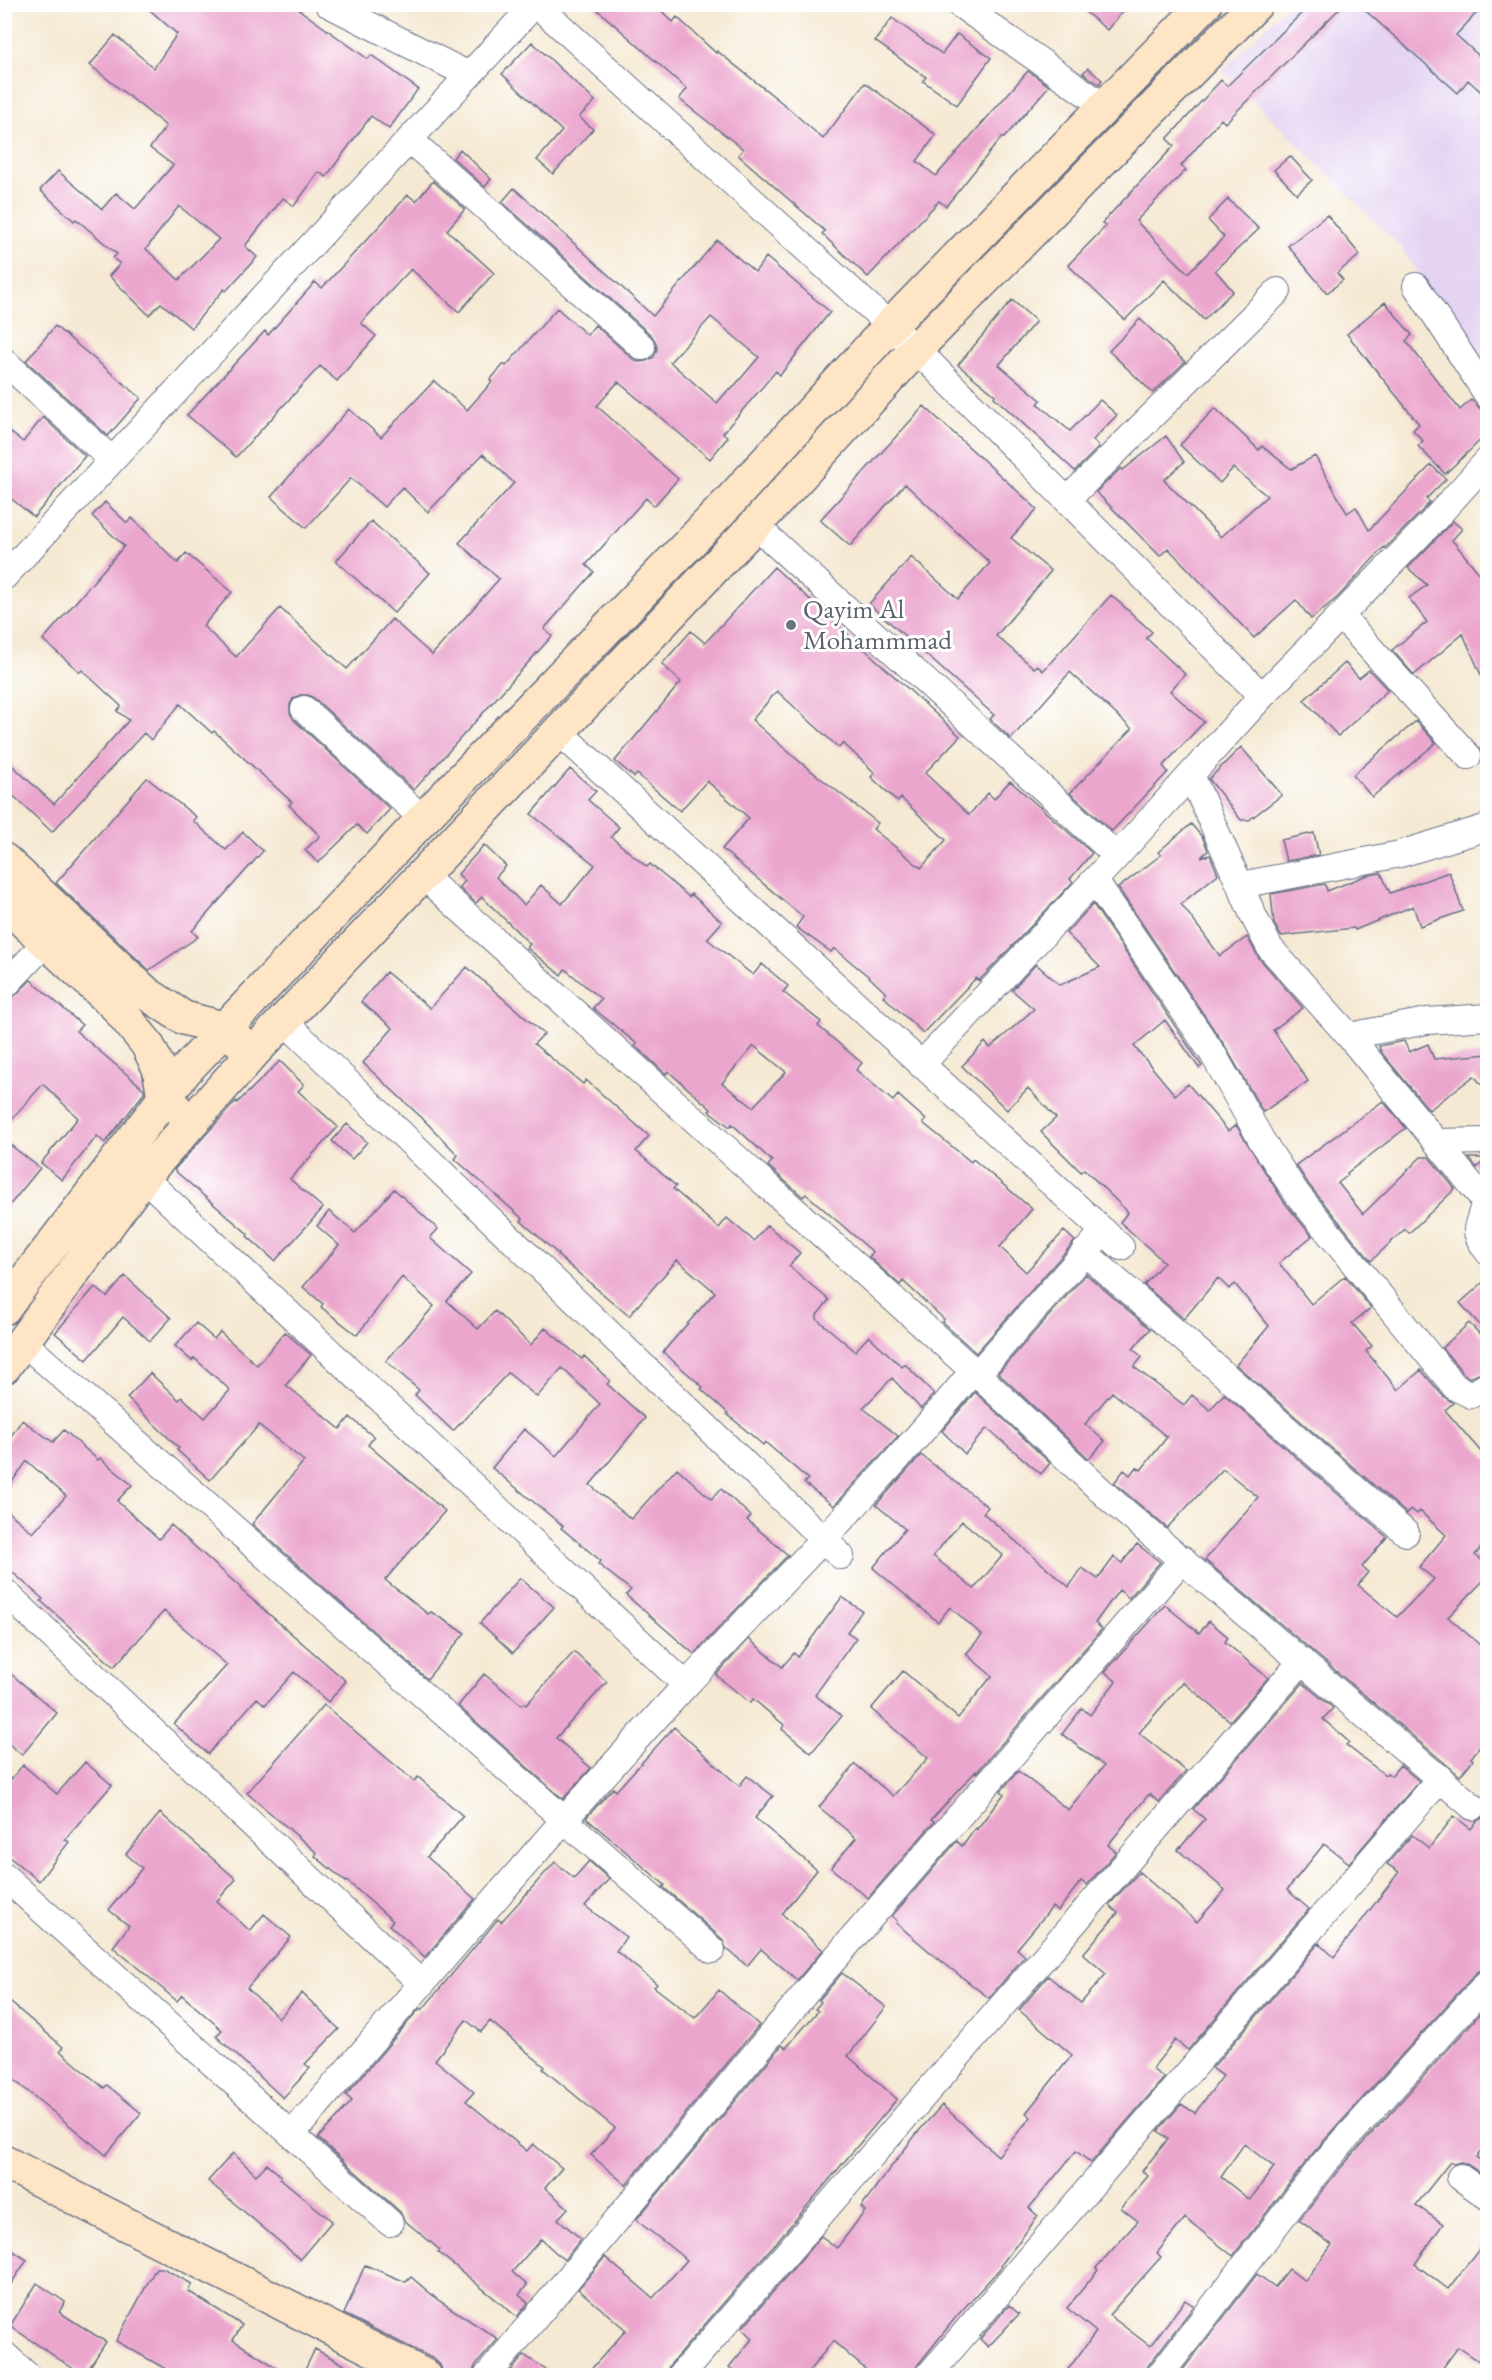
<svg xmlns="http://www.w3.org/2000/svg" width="1492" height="2380" font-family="'EB Garamond',serif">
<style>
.built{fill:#e4d3f2}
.building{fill:#eba6ce;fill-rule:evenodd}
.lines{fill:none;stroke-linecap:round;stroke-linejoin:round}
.street-casing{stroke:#677087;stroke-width:28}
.secondary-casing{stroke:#677087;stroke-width:36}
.street{stroke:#fff;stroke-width:26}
.secondary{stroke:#fde5c5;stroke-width:33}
.worship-dot{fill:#6b7280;stroke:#fff;stroke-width:2}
.labels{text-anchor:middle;stroke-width:6;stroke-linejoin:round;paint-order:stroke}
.worship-label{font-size:27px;fill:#5b616d;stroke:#fff;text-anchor:start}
</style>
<rect width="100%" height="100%" fill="#fff"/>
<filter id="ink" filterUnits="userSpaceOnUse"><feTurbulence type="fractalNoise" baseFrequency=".0167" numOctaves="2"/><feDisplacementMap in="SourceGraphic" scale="12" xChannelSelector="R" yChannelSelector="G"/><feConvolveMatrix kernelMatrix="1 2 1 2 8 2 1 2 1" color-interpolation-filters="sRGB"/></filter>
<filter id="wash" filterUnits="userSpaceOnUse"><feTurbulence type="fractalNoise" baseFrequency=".008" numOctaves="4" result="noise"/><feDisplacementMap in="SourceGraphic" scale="24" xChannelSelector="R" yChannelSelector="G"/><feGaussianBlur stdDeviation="1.35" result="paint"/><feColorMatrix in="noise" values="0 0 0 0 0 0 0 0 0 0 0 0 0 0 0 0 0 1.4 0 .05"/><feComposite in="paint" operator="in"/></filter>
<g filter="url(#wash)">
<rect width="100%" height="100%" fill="#f5e9d3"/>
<path class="built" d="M1288,5H1487V376L1401,247L1223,70Z"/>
<g id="blocks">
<path class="building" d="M143,4H291L368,59L371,55L418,89L389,129L371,116L326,177L319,172L294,206L283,198L245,246L257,257L226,291L224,289L191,328L161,303L149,315L109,276L120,264L113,258L117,254L76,219L74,221L40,190L58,171L102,209L116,193L135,209L173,165L150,148L166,126L90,65L115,35L154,68L177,34ZM179,206L219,239L179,280L146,249Z
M591,4H654L673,22L677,17L716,53L717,51L786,106L823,139L865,83L936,135L917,161L936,176L1028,71L1049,86L1004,138L1002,137L946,206L939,201L868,277L822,234L825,231L738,155L743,149L679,99L687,89Z
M1076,4H1129L1107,30Z
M1311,4H1344L1225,123L1221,119L1181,166L1186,170L1136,221L1188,273L1224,237L1208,220L1228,199L1259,229L1215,270L1233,291L1204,320L1164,280L1125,320L1068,265L1106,226L1102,223L1174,146L1167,139L1221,80L1227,86Z
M1358,4H1485L1456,35L1488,64V98L1468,80L1458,93Z
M892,18L942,54L957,34L991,58L957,105L923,81L926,77L875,41Z
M532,42L595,101L579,117L593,129L553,174L537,160L562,131L502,74Z
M1088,68L1102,80L1099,84L1083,73Z
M460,149L491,179L485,187L453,158Z
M1290,156L1312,180L1297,194L1274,170Z
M433,181L465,209L447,230L494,273L459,312L411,269L361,323L376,336L337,381L320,366L236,457L187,415L265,331L268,335L315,282L322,288L408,195L416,201Z
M514,188L653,316L717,240L755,272L766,257L830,312L780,375L776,371L723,433L728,437L710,459L618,382L597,406L678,479L654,506L646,498L586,565L594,572L544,629L552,636L414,790L314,698L308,695H300L293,699L290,705V713L294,720L390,809L367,834L357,825L318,863L305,850L320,836L289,805L292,802L214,731L212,733L180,704L151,740L144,733L52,832L4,787V758L54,804L129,720L117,711L121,706L82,670L80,672L43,640L124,546L92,516L105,502L127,523L132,518L178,563L186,553L232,592L203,626L236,657L280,608L347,669L392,619L432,655L499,579L459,543L514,483L483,454L428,512L402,487L384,507L351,478L306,528L271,497L349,409L381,437L434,381L467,410L492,382L490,380L504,364L506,366L557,308L587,335L595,325L633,359L638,362L646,361L654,357L657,349L656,343L652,336L502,202ZM711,317L759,357L731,390L729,389L717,403L670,362Z
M1327,215L1360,255L1337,273L1343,280L1327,293L1288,246Z
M1012,300L1036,321L999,365L1041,400L1038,404L1070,431L1100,400L1117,415L1093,440L1099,447L1075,471L994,397L995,395L958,365Z
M1385,302L1412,335L1406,341L1460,410L1471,400L1488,416V433L1445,474L1418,446L1423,441L1413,430L1419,424L1347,334Z
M1140,319L1185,362L1153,393L1109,351Z
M55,326L141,398L108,436L26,361Z
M924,406L1037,509L1011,538L1051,571L996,636L1034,668L1037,665L1043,671L1111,595L1152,632L1146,638L1185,674L1170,691L1204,722L1163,766L1168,772L1112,831L1070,793L1132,729L1070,672L1011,739L990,719L994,715L869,604L911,557L958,599L990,563L905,484L850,546L820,520Z
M1215,408L1259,450L1262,446L1291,469L1315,456L1347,513L1356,507L1369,530L1431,465L1446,479L1426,499L1430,502L1422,511L1385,548L1384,547L1338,597L1311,619L1296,600L1254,638L1168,548L1160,556L1096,492L1121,468L1123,470L1166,436L1184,462L1164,480L1221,537L1267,496L1233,468L1220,483L1180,445Z
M43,417L85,456L34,517L4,493V427L23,442Z
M371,521L430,573L394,613L336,561Z
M1453,521L1462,529L1452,540L1488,584V691L1463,634L1414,675L1392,650L1427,622L1409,598L1427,585L1408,568Z
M774,567L960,736L925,773L969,815L988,793L994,799L1010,781L1092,853L1070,879L1073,882L979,981L976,978L923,1033L883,996L886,993L868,976L834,948L831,952L796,927L803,917L722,849L749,818L707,781L680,811L637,774L634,777L615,761L681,682L662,664L691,631L705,643ZM777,691L839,748L843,743L875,773L871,777L898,802L901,798L946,840L921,868L873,829L878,823L800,762L752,720Z
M1345,663L1359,678L1369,670L1388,690L1338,736L1304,700Z
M1416,721L1436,743L1372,797L1353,775Z
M1241,747L1282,795L1249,820H1241L1209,779Z
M570,769L596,791L588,800L619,827L611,837L647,867L650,864L689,897L691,894L722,922L707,939L753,975L762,964L788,986L783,992L821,1022L818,1026L862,1063L856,1070L893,1101L898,1095L926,1120L923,1123L971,1162L973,1159L1032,1209L1000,1247L1026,1272L1064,1231L1075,1241L976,1353L942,1322L944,1319L903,1281L900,1285L869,1257L873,1252L806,1194L803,1197L768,1166L772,1161L732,1124L730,1127L709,1111L711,1109L668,1071L666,1074L635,1046L637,1044L593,1008L601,999L565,969L561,975L527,948L530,944L482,897L476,903L459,888L465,881L458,874L484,845L506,866L496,877L524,905L541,885L562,904L595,865L531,814ZM754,1046L786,1072L753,1107L722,1083Z
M147,778L196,817L193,821L226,850L243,832L263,851L192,931L198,937L149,970L56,883Z
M1191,824L1203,838L1208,851L1201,857L1210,855L1218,874L1181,904L1220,956L1247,937L1259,958L1303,1008L1273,1030L1308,1081L1263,1112L1225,1046L1118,888L1161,855L1158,852Z
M1314,833L1319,855L1286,861L1281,840Z
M1449,872L1463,911L1420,926L1413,906L1355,930L1354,928L1281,936L1274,924L1271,894L1325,884L1327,891L1365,876L1381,873L1390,893Z
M1093,904L1202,1066L1199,1068L1165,1020L1134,1046L1175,1095L1188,1084L1228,1131L1236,1125L1284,1202L1312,1236L1279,1263L1311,1304L1345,1276L1371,1308L1352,1323L1372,1346L1366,1351L1398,1390L1421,1370L1443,1396L1453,1403L1445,1410L1488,1460V1539L1475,1555L1488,1565V1576L1448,1617L1488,1652V1736L1471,1758L1473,1760L1460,1776L1205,1560L1258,1497L1223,1469L1167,1528L1114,1483L1124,1470L1130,1475L1136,1467L1141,1470L1167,1437L1112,1392L1085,1424L1105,1441L1089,1459L998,1373L1086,1274L1150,1329L1133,1349L1142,1357L1134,1367L1184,1405L1192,1395L1210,1410L1224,1394L1387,1537L1362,1567L1368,1572L1358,1585L1397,1617L1434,1579L1419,1567L1446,1535L1420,1511L1417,1514L1411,1509L1407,1514L1236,1365L1269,1326L1235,1284L1229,1289L1218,1278L1184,1319L1144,1285L1164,1262L1120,1222L1128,1212L1084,1169L1081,1172L1041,1132L1056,1118L1028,1088L1007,1110L962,1066L985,1042L990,1048L1034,1009L1012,990L1036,964L1060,985L1100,967L1066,933Z
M467,967L544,1034L534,1044L583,1084L586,1080L649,1136L636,1151L676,1186L673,1189L719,1228L727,1218L754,1241L767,1225L800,1253L789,1266L829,1300L817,1315V1319L855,1351L869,1336L902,1367L905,1364L934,1394L921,1409L892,1378L863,1408L898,1436L834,1506L804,1483L808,1479L765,1442L763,1445L727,1414L728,1413L701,1389L703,1387L663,1352L715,1292L677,1260L629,1316L557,1255L558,1254L521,1221L523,1219L455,1159L458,1155L422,1118L363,1063L393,1028L361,1002L386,972L430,1008Z
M31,980L82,1025L76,1031L144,1089V1093L105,1143L97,1136L62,1180L41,1163L78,1118L43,1084L4,1128V1006Z
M1404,1041L1409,1052L1428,1044L1434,1059L1488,1054V1092L1474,1076L1429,1110L1381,1052L1379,1046Z
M280,1061L304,1085L298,1091L338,1127L290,1179L323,1208L275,1261L247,1236L248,1234L174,1170L236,1101L237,1103Z
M1383,1101L1406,1128L1347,1173L1348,1175L1338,1183L1363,1214L1421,1157H1429L1455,1189L1409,1233L1405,1229L1371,1261L1309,1185L1296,1165Z
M347,1124L367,1142L352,1159L332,1141Z
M4,1140L40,1168L4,1212Z
M1469,1158H1486L1477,1168Z
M394,1189L438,1229L430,1238L471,1274L447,1301L478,1329L495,1311L531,1345L545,1328L582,1359L584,1356L610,1381L607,1384L645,1418L590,1485L631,1519L677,1468L711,1499L721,1489L751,1516L747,1520L788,1555L694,1654L626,1595L631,1590L598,1564L601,1561L561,1528L563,1526L492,1468L524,1429L556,1456L600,1404L562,1368L537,1397L508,1373L453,1431L415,1395L419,1390L386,1361L434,1306L402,1277L357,1335L321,1307L323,1304L303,1287L339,1245L317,1226L329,1211L355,1233Z
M125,1276L171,1318L150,1341L123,1317L87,1360L55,1333L95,1287L107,1297Z
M1488,1278V1334L1460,1303Z
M196,1323L214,1339L220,1332L257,1365L285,1332L311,1355L286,1385L340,1429L350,1417L374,1437L368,1445L445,1511L385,1580L428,1614L431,1612L465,1633L427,1679L252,1524L304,1461L259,1425L210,1480L177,1450L179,1448L127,1398L150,1373L179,1400L182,1397L205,1418L230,1390L194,1358L192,1361L175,1346Z
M1469,1323L1488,1342V1370L1470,1378L1465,1375L1442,1348Z
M975,1392L1050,1463L1041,1474L987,1428L965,1454L942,1431Z
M22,1420L53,1442L64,1430L98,1460L100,1458L132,1485L117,1501L159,1539L171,1525L241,1588L240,1589L346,1681L328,1702L294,1672L265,1705L257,1698L208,1754L174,1724L227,1665L164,1611L114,1667L41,1601L43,1599L4,1565V1508L33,1533L66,1496L27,1461L4,1493V1446Z
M921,1455L988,1507L983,1513L1069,1587L1082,1568L1098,1579L1114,1557L1122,1563L1137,1544L1160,1562L1129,1598L1119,1590L1095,1623L1102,1629L977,1772L976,1771L931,1820L934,1822L868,1898L831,1868L856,1838L819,1807L855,1764L893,1796L928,1758L871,1709L903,1671L958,1718L992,1676L966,1654L982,1635L950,1607L938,1622L873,1568L905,1529L876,1505ZM962,1521L1003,1555L974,1589L933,1556Z
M520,1578L554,1607L513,1653L480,1623Z
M842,1597L862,1611L847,1632L856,1638L815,1695L842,1716L811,1753L782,1729L784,1725L753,1699L750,1703L716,1675L749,1639L782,1667L794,1653L798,1657Z
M1165,1605L1199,1633L1209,1621L1228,1637L1225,1642L1268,1678L1230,1721L1183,1682L1139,1733L1186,1771L1159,1802L1149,1794L1108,1845L1116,1852L1087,1885L1081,1881L1058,1911L1052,1907L1017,1949L1025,1956L989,1998L936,1957L896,1923L897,1921L892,1916L957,1841L962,1846L975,1828L977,1829L1004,1794L1001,1791L1018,1771L1068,1810L1104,1766L1062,1734L1082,1708L1090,1715L1116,1681L1105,1672Z
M574,1652L607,1682L556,1738L591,1768L563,1799L458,1706L484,1674L522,1705L524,1703L526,1705Z
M4,1668L57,1713L22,1755L4,1740Z
M1303,1683L1333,1708L1323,1719L1349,1742L1346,1745L1385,1775L1387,1773L1391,1776L1400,1765L1419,1781L1349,1863L1324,1844L1287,1890L1309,1909L1188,2050L1175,2040L1152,2069L1164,2078L1091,2163L1076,2151L1029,2208L1038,2216L1001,2265L1002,2266L956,2317L917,2366L913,2376H873L833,2341L805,2376H740L729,2367L753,2338L742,2328L821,2236L837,2248L865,2211L861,2207L884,2176L918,2132L942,2105L998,2156L1031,2117L1026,2113L1072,2055L1019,2010L1048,1976L1081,2003L1106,1974L1083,1954L1118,1913L1109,1905L1139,1872L1197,1922L1225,1890L1178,1850L1205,1819L1193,1809Z
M324,1705L414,1781L418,1777L463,1816L427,1857L475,1899L425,1957L389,1925L393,1921L347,1881L346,1882L315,1856L317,1853L247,1793Z
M674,1727L739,1786L747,1776L773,1796L755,1818L817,1870L782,1914L823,1950L797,1980L761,1949L747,1966L726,1948L722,1939L663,1887L665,1885L586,1818L613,1788L616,1791Z
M85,1762L112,1785L65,1839L69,1842L39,1881L4,1853V1787L23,1765L57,1794Z
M1488,1810V1967L1477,1972L1313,2153L1233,2256L1185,2218L1157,2253L1161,2257L1109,2315L1150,2346L1185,2300L1194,2306L1147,2367L1144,2376H1063L1096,2332L1067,2308L1098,2270L1096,2268L1138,2221L1121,2208L1148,2176L1142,2171L1168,2139L1158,2131L1181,2104L1195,2113L1223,2076L1212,2068L1319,1943L1334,1957L1399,1872L1387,1864L1412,1835L1429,1848L1454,1816L1471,1829L1477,1821L1484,1817ZM1244,2144L1274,2167L1250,2200L1221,2177Z
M160,1813L236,1879L217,1901L250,1931L264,1914L291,1937L247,1988L279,2018L302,1993L339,2029L305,2064L310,2068L283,2098L216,2036L222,2030L182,1995L177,2001L113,1947L129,1926L109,1910L142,1868L126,1854Z
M589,1861L609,1879L585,1906L626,1937L616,1951L657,1984L654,1987L695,2018L719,1990L759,2025L626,2185L591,2155L615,2128L543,2069L545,2067L490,2021L481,2032L466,2020L435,2060L474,2092L466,2101L527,2151L533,2144L562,2168L545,2188L568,2208L558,2219L581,2239L564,2260L541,2239L512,2272L527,2285L519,2295L528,2303L517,2317L438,2252L440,2250L404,2220L400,2212L318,2138L352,2101L346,2095L420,2008L422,2010L498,1919L501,1922L555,1862L574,1878Z
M842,1973L886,2007L848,2056L897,2099L797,2218L669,2366L665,2376H585L626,2330L578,2289L605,2257L653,2298L687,2260L636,2220L782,2045L786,2048L818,2011L815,2009L821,2002L819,2000Z
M4,1997L63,2047L60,2051L104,2088L107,2085L141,2113L106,2155L4,2072Z
M1488,2005V2144L1476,2157L1488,2165V2178L1468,2165L1461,2162L1453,2164L1450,2162L1416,2205L1443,2224L1415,2264L1448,2289L1488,2238V2367L1458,2347L1437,2376H1178L1257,2274L1275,2287L1289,2269L1305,2281L1332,2245L1299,2220L1336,2173Z
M233,2153L256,2175L267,2164L281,2176L280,2178L332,2221L300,2259L208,2181Z
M4,2245L27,2260L4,2294Z
M365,2265L406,2282L411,2277L438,2300L498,2339L475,2366L472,2376H448L443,2373L440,2365L434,2359L344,2314Z
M156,2268H163L192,2284L188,2291L242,2325L233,2340L290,2376H161L166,2369L116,2341Z
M37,2283L65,2302L59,2312L106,2342L84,2376L10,2326Z
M1009,2305L1019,2314L988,2347L980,2339Z
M315,2349L365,2376H302Z
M524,2355L555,2376H507Z"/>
</g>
</g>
<g filter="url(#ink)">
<use href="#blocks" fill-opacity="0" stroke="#677087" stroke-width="1.5"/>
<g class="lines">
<g class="street-casing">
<path id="street" d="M328,4L469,75
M536,4L916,349L1262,696
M959,4L1105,107
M410,140L642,347
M1416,286L1488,396
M4,361L112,460
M1068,499L1278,291
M755,525L1117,856
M4,577L535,4
M1341,616L1468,756
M304,709L423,819
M558,731L1121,1247
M1191,775L1254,917L1270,948L1349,1036L1484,1200C1482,1227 1467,1225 1488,1252
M421,874L977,1374L1111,1500L1473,1807
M1095,881L1213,1054L1262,1141L1297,1194L1455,1387L1471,1395L1488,1385
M1241,885L1400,854L1488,827
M4,987L46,942
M283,1020L841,1556
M1349,1036L1427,1021L1488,1017
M921,1065L1117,856L1262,696L1433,521L1488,460
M1436,1142L1488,1141
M143,1177L686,1685
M1084,1252L1406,1533
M23,1342L712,1950
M4,1591L422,1984
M4,1876L390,2223
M292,2134C423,1983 551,1831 686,1685C781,1582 880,1484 969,1376L977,1374L1104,1231
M1460,2177L1488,2197
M4,2354L28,2376
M487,2376L818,1978L1183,1559
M680,2376L1302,1661
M928,2376L1441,1778
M1159,2376L1324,2163L1488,1982"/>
</g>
<g class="secondary-casing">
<path id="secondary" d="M4,860L146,993L184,1018L226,1029L239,1041
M4,903L117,1007L147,1044L159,1068L164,1097L174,1106
M4,1308L185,1071L423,819L730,501L891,325L1205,4
M4,1367L143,1177L253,1053L755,525L916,349L1256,4
M4,2162L425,2376"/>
</g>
<use href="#street" class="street"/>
<use href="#secondary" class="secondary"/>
</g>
</g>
<circle class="worship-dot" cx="791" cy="625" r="6"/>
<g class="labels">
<g class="worship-label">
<text x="803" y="618">Qayim Al<tspan x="803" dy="31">Mohammmad</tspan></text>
</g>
</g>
<rect width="1492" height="2380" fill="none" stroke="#fff" stroke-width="24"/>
</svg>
